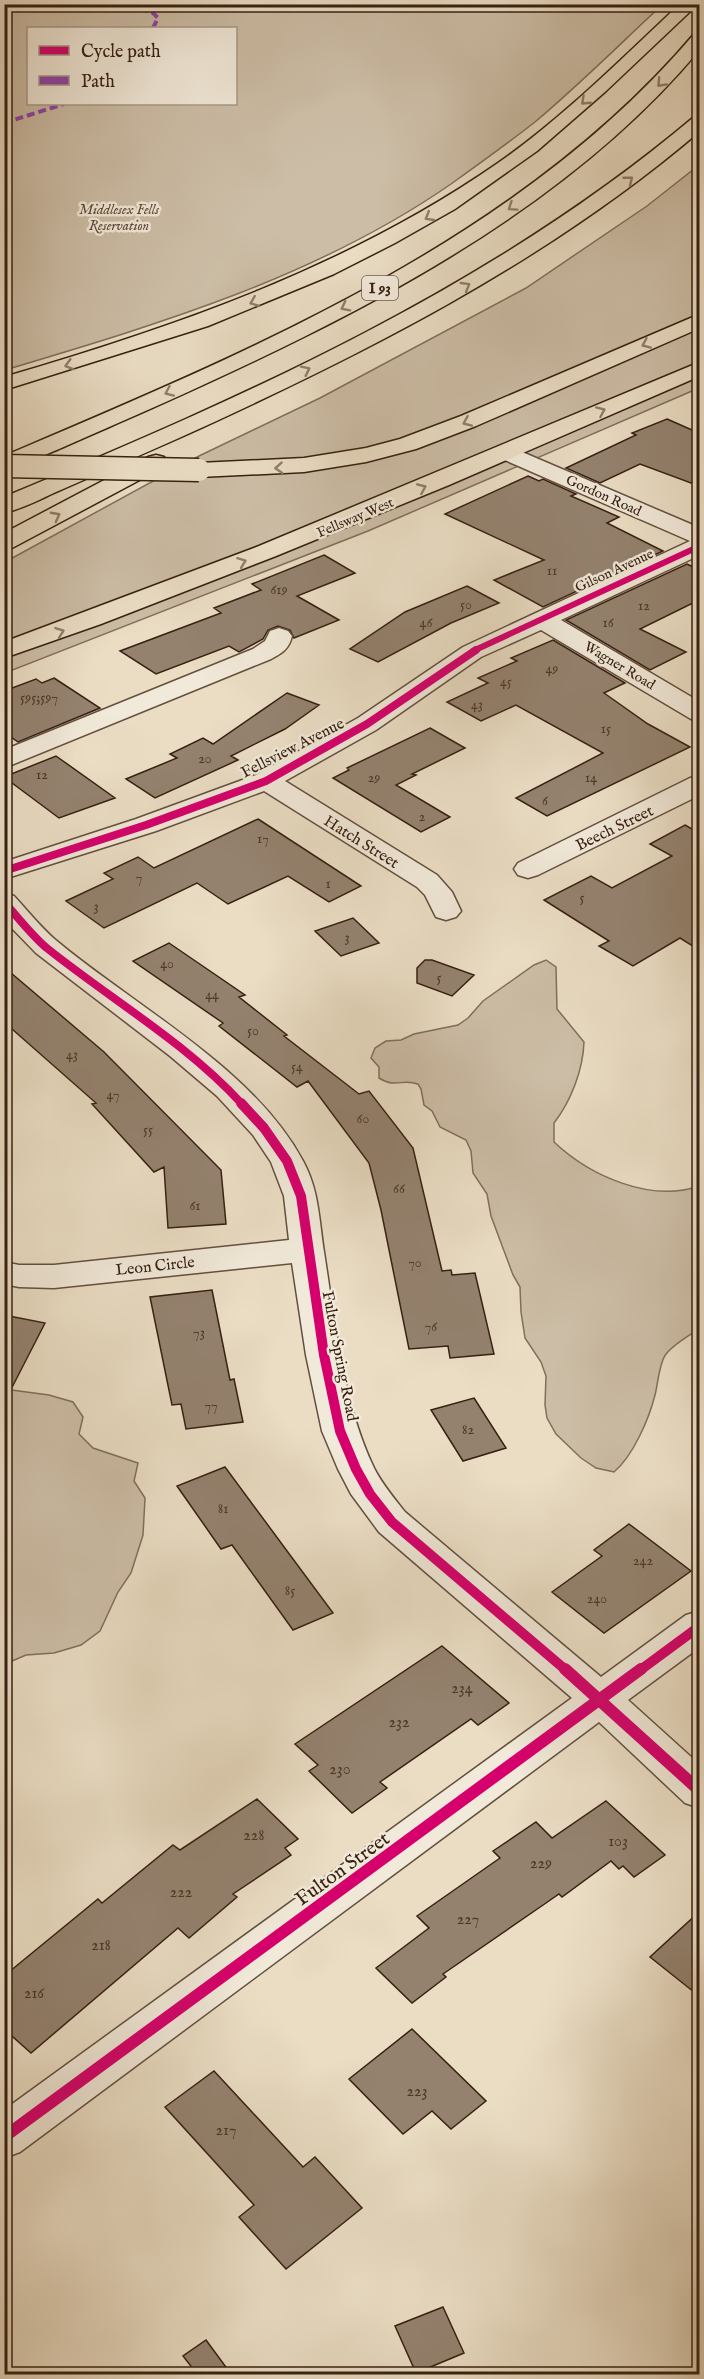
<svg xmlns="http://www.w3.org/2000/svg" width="704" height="2379" font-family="'IM FELL English',serif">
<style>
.green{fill:#ccbda6;stroke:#826e5c;stroke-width:1.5;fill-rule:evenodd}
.building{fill:#94826f;stroke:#372012;stroke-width:1.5}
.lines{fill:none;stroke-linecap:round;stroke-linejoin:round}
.minor-casing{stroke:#644f3e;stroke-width:3}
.major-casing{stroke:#372012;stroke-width:3}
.highway-casing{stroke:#372012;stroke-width:3}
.minor{fill:#f1e9d9;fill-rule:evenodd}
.major{fill:#eaddc4;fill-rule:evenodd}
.highway{fill:#eaddc4;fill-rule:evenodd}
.major-bridge-casing{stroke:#372012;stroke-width:25;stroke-linecap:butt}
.major-bridge{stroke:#eaddc4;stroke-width:22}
.quiet{stroke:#8e44ad;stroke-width:4;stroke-dasharray:8 4;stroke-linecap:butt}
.cycleway-far3-casing{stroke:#f1e9d9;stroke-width:8}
.cycleway-far2-casing{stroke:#f1e9d9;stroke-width:10}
.cycleway-far1-casing{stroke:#f1e9d9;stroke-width:14}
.cycleway-casing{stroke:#f1e9d9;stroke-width:16}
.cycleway-far3{stroke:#d6006c;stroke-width:6}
.cycleway-far2{stroke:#d6006c;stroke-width:8}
.cycleway-far1{stroke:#d6006c;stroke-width:10}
.cycleway{stroke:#d6006c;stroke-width:12}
.oneway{stroke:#907e6b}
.labels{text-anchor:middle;stroke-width:5;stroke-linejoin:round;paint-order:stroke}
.far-park-label{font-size:14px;font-style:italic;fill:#5c4737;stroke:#f1e9d9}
.far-street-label{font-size:14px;fill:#372012;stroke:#f1e9d9}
.number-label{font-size:14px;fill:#4e3829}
.shield{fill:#f1e9d9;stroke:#6f5c4e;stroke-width:1.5}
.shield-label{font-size:15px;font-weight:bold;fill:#372012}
.street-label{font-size:16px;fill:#372012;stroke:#f1e9d9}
.near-number-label{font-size:16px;fill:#4e3829}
.near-street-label{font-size:20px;fill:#372012;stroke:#f1e9d9}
</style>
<rect width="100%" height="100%" fill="#eaddc4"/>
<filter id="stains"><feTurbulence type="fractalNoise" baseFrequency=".00333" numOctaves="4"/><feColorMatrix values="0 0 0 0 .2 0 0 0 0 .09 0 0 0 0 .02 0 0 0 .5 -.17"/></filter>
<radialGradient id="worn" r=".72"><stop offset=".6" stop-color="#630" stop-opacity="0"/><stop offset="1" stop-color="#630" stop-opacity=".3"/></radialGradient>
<path class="green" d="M5,4H662V5C620,44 579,85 535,122C508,143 479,164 451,184C317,277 159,324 5,370ZM28,28H236V104H28Z
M699,165V388L368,531L5,673V562L199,456L320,398L526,288L647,206Z
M546,960L556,967L557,1009L584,1042C583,1070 571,1101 554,1123V1142C590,1176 651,1203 699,1186V1329C688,1336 674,1344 666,1354C659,1363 658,1384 655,1395C649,1419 633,1456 614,1472L596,1468L581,1458L556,1434L547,1418L545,1405L546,1376L541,1362L525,1338L521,1312L520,1287L513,1275L491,1216L487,1194L473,1173L471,1151L466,1140L440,1127L432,1111L424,1105L421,1089L418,1084C401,1078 397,1089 379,1078V1067L371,1058L375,1048L386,1041L401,1040L414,1034L458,1025L468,1018L483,1001L534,965Z
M4,1389L49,1395L73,1402L83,1417L79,1434L93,1448L138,1463L134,1481L145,1498L143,1535L131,1573L118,1592L100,1631L81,1645L54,1653L26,1655L5,1664Z"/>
<path class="building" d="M667,419L699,433V486L640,464L600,483L566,468L636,435L632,433Z
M528,476L539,481L543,479L576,494L571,496L619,517L607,523L663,551L543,607L494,580L544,560L445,514Z
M324,555L355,573L297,596L339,620L294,638L290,630L278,626L268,630L263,639L239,652L229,646L156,674L120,651L221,613L214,608L261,590L252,584Z
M687,564L699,570V600L640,629L686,652L650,670L566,620Z
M467,586L499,603L451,623L378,662L350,649L405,612Z
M553,640L625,683L604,693L648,724L690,747L547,816L516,798L603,753L516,705L481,721L447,702L488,683L478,678L517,661L511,658Z
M54,678L100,708L18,742L4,732V691L36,679L42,683Z
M287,693L319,705L285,729L231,756L238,760L155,798L126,779L177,758L170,754L203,738L213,744Z
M430,728L465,748L412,774L416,775L396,785L450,817L421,832L333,778L349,770L347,768Z
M56,756L115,798L59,818L4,777Z
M258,819L361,886L329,902L288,876L228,904L197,883L104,928L66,901L113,879L104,873L138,857L154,868Z
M685,825L699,833V950L680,938L633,966L599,946L609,941L544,900L591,876L612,888L672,856L650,844Z
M353,918L379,943L341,956L315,931Z
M169,943L245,995L239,997L287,1035L284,1036L359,1094L369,1091L413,1148L442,1271L451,1270L452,1275L475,1273L494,1354L450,1358L448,1346L409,1349L381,1210L369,1163L308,1081L297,1087L219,1026L223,1023L133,961Z
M425,960H432L474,975L452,996L417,983V968Z
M4,967L104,1052L221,1170L226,1224L168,1228L164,1167L154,1172L92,1104L96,1103L4,1022Z
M212,1290L230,1380L234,1379L243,1422L186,1429L181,1404L172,1405L150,1297Z
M4,1315L45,1323L4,1403Z
M474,1398L506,1448L463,1461L431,1410Z
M225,1467L290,1555L333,1613L293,1630L232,1545L221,1549L177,1486Z
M629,1524L691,1571L604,1633L552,1592L602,1556L594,1550Z
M442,1646L509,1703L478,1725L471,1719L380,1782L387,1788L352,1813L309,1771L318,1765L295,1744Z
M257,1799L298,1839L285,1848L291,1855L233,1894L237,1897L189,1938L178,1928L31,2053L4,2029V1976L98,1899L102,1903L173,1845L180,1850Z
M606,1801L665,1855L634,1877L623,1866L619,1869L611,1861L562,1897L559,1894L546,1903L443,1974L446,1977L412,2003L376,1968L429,1928L417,1916L500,1858L493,1851L536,1822L552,1838Z
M699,1912V1996L650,1957Z
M412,2029L486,2101L451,2129L432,2111L403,2134L349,2079Z
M214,2071L303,2167L315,2157L362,2208L286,2269L239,2217L254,2205L165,2107Z
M443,2307L464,2353L416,2373L395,2326Z
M206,2340L231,2374H197L183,2356Z"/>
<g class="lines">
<g class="minor-casing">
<path id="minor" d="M508,446L700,528V555L561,620L700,702V721L691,719L541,630L481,657L376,730L285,781L437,875L452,892L461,911L456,917L446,920L436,917L425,895L417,887L264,791L156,831L4,879V862L136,819L256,775L358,718L463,647L690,541L500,458L497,453L500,448Z
M279,628L288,631L292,636C289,649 282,653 271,659L4,768V750L253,649L265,641L270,631Z
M700,776V795L538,875L528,878L518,875L514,869L518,863L690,778Z
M4,893L14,896C28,911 42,929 58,942C136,1007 254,1069 303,1161C319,1190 319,1220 324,1252C335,1322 343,1404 374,1468C382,1484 394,1498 405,1512L601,1677L686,1615L700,1611V1647L628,1700L700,1765V1808L685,1803L599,1722L20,2152L4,2158V2110L572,1698L379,1532L351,1494L338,1469L322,1431L306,1355L292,1263L54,1288L19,1287L4,1284V1262L19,1265H54L289,1240L284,1196L271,1162L253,1135L217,1096L170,1056L36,953L4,920Z"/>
</g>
<g class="major-casing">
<path id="major" d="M700,314V328L476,426L416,449L366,462L304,472L199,477L191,475L188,470L191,465L199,463L304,458L366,448L400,439L461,416Z
M700,362V376L449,485L276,556L101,624L4,658V642L259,546Z"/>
</g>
<g class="highway-casing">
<path id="highway" d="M680,4H698L606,91L537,151L455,209L395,243L334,274L208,326L4,390V377C178,326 348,267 498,163C564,117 621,59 680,4Z
M700,33V49C562,215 352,318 159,405C126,420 92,434 59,449C41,456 23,466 4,471V456C248,352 519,241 694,34Z
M700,116V131C545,263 364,354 179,438C141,455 102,472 63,489C44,497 25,508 4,513V497C247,396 491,288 694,117Z
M156,455L164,457L167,462L164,467L12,548L4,550V533L148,457Z"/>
</g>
<use href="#minor" class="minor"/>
<use href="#major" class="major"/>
<use href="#highway" class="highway"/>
<g class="major-bridge-casing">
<path id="major-bridge" d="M4,466L199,470"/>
</g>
<use href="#major-bridge" class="major-bridge"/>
<path class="quiet" d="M129,4L153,13L158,18L153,28
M4,13L18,4
M4,123L64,104"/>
<g class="cycleway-far3-casing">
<path id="cycleway-far3" d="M473,651L700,546"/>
</g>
<g class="cycleway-far2-casing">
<path id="cycleway-far2" d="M4,871L146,825L266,781L367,724L476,650
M4,902C18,917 32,936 48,949C112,1000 186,1043 242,1104"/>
</g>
<g class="cycleway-far1-casing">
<path id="cycleway-far1" d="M241,1103L264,1128L287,1161L301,1196L324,1355L340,1431L356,1469L370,1494L392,1522L567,1671
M639,1671L700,1626"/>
</g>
<g class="cycleway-casing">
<path id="cycleway" d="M565,1669L700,1791
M4,2137L641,1669"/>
</g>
<use href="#cycleway-far3" class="cycleway-far3"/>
<use href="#cycleway-far2" class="cycleway-far2"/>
<use href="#cycleway-far1" class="cycleway-far1"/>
<use href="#cycleway" class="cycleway"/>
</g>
<defs><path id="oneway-chevron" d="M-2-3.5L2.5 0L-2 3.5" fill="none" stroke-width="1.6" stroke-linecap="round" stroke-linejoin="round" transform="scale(1.5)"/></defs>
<g class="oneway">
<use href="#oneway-chevron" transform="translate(661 83) rotate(133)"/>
<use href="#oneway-chevron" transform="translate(585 101) rotate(137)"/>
<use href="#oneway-chevron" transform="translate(629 180) rotate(-38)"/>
<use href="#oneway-chevron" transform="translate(512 207) rotate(146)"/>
<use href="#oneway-chevron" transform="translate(429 217) rotate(149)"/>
<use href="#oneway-chevron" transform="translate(466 286) rotate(-30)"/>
<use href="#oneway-chevron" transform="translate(254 302) rotate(158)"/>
<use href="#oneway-chevron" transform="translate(345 307) rotate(153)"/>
<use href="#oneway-chevron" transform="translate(646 344) rotate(156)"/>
<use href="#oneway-chevron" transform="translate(69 365) rotate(164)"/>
<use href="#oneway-chevron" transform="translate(306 370) rotate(-26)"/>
<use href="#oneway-chevron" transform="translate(169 392) rotate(156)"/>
<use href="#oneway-chevron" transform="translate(601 411) rotate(-24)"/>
<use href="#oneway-chevron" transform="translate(467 422) rotate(157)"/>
<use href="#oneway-chevron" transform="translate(279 468) rotate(176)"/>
<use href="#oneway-chevron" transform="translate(422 488) rotate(-23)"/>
<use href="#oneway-chevron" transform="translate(56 516) rotate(-28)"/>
<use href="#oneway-chevron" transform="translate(242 562) rotate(-21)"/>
<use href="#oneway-chevron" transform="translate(60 632) rotate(-20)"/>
</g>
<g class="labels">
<g class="far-park-label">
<text x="119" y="214">Middlesex Fells<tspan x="119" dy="16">Reservation</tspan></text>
</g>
<g class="far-street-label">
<text transform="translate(604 495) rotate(24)" y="5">Gordon Road</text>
<text transform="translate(355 517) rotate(-23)" y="5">Fellsway West</text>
<text transform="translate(614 570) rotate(-25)" y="5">Gilson Avenue</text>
<text transform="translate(620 665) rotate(31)" y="5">Wagner Road</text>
</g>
<g class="number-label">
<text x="552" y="575">11</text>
<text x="279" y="594">619</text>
<text x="466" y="609">50</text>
<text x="644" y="610">12</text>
<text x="426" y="627">46</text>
<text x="608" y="627">16</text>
<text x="552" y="673">49</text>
<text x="506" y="686">45</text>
<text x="39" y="702">595;597</text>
<text x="477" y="709">43</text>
<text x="606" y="733">15</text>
<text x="205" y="763">20</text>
<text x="42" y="779">12</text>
<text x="374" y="782">29</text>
<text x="591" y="782">14</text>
<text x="545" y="805">6</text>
<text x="422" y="821">2</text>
<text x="263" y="843">17</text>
<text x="139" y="882">7</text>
<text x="328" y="888">1</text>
<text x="582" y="902">5</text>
<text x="96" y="911">3</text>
<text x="347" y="942">3</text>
<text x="167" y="968">40</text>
<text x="439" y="982">5</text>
<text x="212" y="999">44</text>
<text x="253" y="1035">50</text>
<text x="72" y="1059">43</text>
<text x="297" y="1071">54</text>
<text x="113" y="1099">47</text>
<text x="363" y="1123">60</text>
<text x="148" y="1134">55</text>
<text x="399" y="1193">66</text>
<text x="195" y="1210">61</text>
<text x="415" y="1267">70</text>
<text x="431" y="1331">76</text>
<text x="199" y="1337">73</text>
<text x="211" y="1410">77</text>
<text x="468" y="1434">82</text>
<text x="223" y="1513">81</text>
<text x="643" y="1565">242</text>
<text x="290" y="1595">85</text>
<text x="597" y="1603">240</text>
</g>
<rect class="shield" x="362" y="276" width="36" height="24" rx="4.5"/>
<g class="shield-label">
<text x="380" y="293">I 93</text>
</g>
<g class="street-label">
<text transform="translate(292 747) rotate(-27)" y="6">Fellsview Avenue</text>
<text transform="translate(614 827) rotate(-26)" y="6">Beech Street</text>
<text transform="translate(362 841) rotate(32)" y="6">Hatch Street</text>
<text transform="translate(155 1265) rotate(-6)" y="6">Leon Circle</text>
<text transform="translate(341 1356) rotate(79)" y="6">Fulton Spring Road</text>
</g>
<g class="near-number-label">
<text x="462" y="1693">234</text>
<text x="399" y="1727">232</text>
<text x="340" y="1774">230</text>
<text x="254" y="1840">228</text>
<text x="618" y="1846">103</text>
<text x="541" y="1868">229</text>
<text x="181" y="1897">222</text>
<text x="468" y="1924">227</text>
<text x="101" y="1950">218</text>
<text x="34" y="1998">216</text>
<text x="417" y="2096">223</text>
<text x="226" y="2135">217</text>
</g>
<g class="near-street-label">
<text transform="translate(342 1868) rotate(-36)" y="7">Fulton Street</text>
</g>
</g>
<rect width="704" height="2379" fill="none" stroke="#eaddc4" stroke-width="24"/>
<rect x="6" y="6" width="692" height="2367" fill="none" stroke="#372012" stroke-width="3"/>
<rect x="12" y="12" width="680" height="2355" fill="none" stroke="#372012" stroke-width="1.5"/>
<rect x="27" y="27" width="210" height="78" fill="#f1e9d9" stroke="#a79989" stroke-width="1.5"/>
<rect x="39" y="46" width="30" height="9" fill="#d6006c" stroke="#a79989" stroke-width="1.5"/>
<text x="81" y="57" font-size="18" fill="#372012">Cycle path</text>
<rect x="39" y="76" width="30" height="9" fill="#8e44ad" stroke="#a79989" stroke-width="1.5"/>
<text x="81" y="87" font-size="18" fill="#372012">Path</text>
<rect width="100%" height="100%" filter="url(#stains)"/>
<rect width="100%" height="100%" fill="url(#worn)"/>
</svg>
